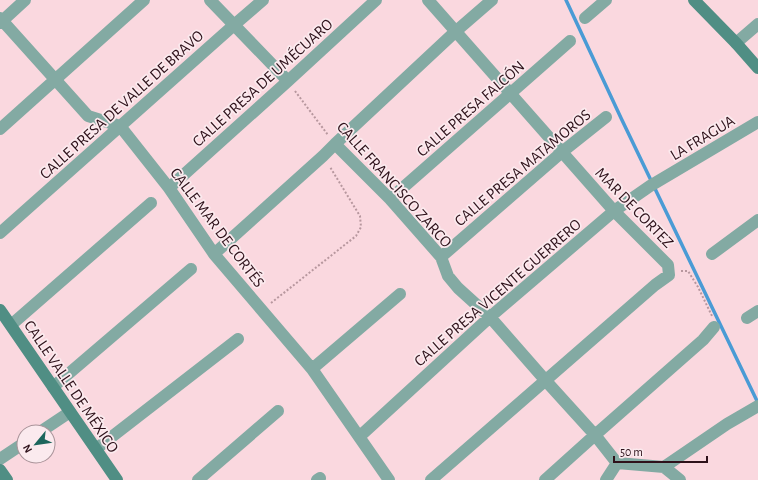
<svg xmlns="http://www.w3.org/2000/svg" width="758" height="480" font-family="'Alegreya Sans',sans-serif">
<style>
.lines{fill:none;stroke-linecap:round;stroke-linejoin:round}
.stream{stroke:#4a9bd5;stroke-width:3.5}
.path{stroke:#b7979e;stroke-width:2;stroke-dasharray:2 2;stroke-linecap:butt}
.street{stroke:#83aaa3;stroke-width:12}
.secondary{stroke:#508e84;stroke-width:12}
.labels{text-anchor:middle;stroke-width:3.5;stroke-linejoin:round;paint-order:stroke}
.street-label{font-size:16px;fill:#2e111a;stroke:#fbeaee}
</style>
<rect width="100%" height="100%" fill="#fad8df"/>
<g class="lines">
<path class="stream" d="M566,0L621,118L758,403"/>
<path class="path" d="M295,91L328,135
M681,271H688L698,287L712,316
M271,303L356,236L361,227L360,216L330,167"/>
<path class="street" d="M210,0L288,81
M428,0L614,211L668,265L669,275L655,285L431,480
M0,18L88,116L120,126L169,188L214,254L312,369L389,480
M585,18L606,0
M0,23L25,0
M736,43L758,24
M0,129L144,0
M335,144L390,199L441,257L448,276L458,288L490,317L546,381L595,435L617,463
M169,188L288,81L376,0
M390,199L570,41
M0,233L234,25L263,0
M214,254L323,156L335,144L455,32L492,0
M712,254L758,220
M441,257L562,152L606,117
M747,318L758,311
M11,325L151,203
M312,369L400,294
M53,387L191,269
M40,432L70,412
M359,437L490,317L614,211L650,186L758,122
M96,449L238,339
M0,459L24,443
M617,463L664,467L727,424L758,406
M664,467L680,480
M198,480L278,411
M317,480L320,478
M545,480L595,435L703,340L714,327
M606,480L617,463"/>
<path class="secondary" d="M694,0L736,43L758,68
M0,310L117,480
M0,470L7,480"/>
</g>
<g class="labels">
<g class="street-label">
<text transform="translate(262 82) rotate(-42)" y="6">CALLE PRESA DE UMÉCUARO</text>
<text transform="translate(121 104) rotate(-42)" y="6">CALLE PRESA DE VALLE DE BRAVO</text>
<text transform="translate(470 108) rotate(-41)" y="6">CALLE PRESA FALCÓN</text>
<text transform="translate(702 137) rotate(-31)" y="6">LA FRAGUA</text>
<text transform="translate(522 167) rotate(-40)" y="6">CALLE PRESA MATAMOROS</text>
<text transform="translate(395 184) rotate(48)" y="6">CALLE FRANCISCO ZARCO</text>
<text transform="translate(635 207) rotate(46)" y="6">MAR DE CORTEZ</text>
<text transform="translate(218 227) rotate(53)" y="6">CALLE MAR DE CORTÉS</text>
<text transform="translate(497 292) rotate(-41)" y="6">CALLE PRESA VICENTE GUERRERO</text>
<text transform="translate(72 386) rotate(56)" y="6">CALLE VALLE DE MÉXICO</text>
</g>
</g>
<g transform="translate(36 444) rotate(241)"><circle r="19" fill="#fbeaee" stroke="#a99399"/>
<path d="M0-3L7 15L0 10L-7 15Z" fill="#1c665c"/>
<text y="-6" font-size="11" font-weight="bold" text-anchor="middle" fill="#2e111a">N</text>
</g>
<path d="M614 456v6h93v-6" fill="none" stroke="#2e111a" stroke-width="2"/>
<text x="620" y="456" font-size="12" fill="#2e111a" stroke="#fbeaee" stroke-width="3" paint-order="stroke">50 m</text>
</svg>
